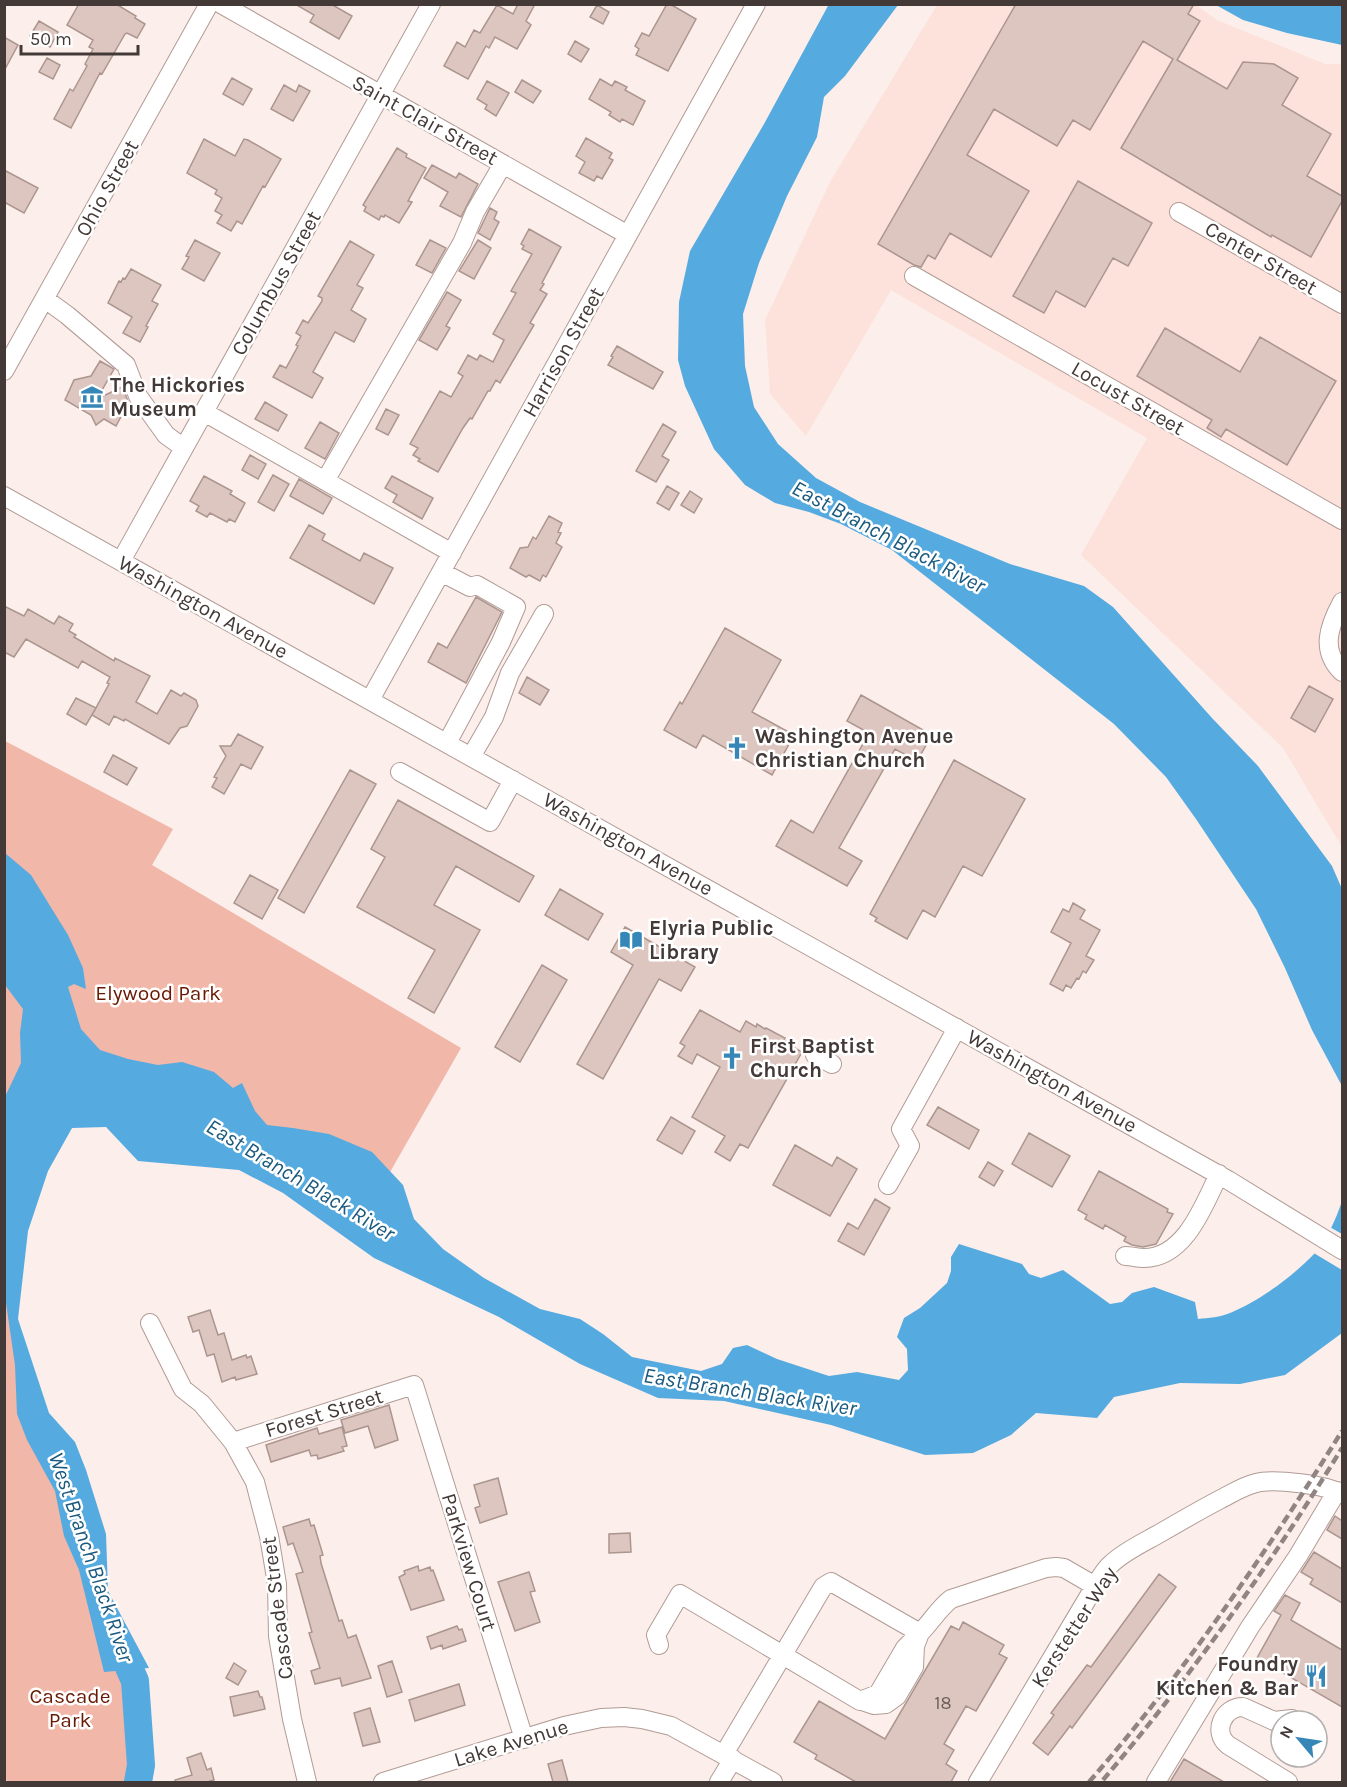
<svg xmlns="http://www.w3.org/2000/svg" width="1347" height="1787" font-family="Karla,sans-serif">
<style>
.built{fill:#fce2db}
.green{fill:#f1b7a8}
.water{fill:#55aae0}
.pier{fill:#fceeea}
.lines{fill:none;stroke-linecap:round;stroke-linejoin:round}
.river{stroke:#55aae0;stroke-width:28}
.building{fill:#dec6c0;stroke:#ab958f;stroke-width:1.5}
.minor-casing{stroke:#b19b95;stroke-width:20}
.minor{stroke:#fff;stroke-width:18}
.rail{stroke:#908582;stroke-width:4.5;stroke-dasharray:9 4.5;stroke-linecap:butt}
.labels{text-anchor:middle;stroke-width:5;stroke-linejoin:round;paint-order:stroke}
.number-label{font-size:18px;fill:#6a5d5a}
.street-label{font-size:21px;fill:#433a38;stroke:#fff}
.poi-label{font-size:21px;font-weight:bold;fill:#433a38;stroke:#fff;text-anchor:start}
.park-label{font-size:21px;fill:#681904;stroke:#fff}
.water-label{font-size:22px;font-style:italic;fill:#1b5a7e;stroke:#fff}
</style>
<rect width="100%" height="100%" fill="#fceeea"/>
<path class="built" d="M937,5H1196L1217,20L1325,64H1342V847L1283,748L1081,555L1147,438L891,290L806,436L770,394L765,320L830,182Z"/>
<path class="green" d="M5,741L173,829L152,865L461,1048L366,1214L134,1100L5,1159Z
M4,1268L34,1411L110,1624L135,1681L141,1765L138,1782H7L5,1776Z"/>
<path class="water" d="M829,4L898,5L845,76L824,97L817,137L787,196L759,263L743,314L745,366L754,407L778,444L816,478L860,502L1010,564L1084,586L1113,607L1212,718L1258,766L1332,866L1342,889V1086L1312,1030L1285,968L1256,909L1196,819L1166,777L1114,724L892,550L841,524L809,512L775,503L745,485L714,449L685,386L678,360L679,302L690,251L764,124Z
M1216,5H1342V45L1287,33L1243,20Z
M5,853L31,875L68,935L83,968L86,989L74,984L68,987L81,1029L100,1050L128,1059L158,1065L182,1062L214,1072L233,1088L242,1083L255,1111L267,1125L293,1128L329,1134L372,1152L403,1185L414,1219L443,1249L484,1278L540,1309L580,1319L603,1334L632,1357L701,1371L722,1364L733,1348L747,1345L777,1359L829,1376L857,1372L899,1380L908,1370L907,1349L897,1337L904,1318L920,1308L947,1283L951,1271V1257L959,1244L1022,1264L1029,1274L1041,1278L1063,1270L1110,1304L1122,1302L1132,1293L1154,1287L1195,1302L1198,1319C1208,1318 1221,1317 1230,1313C1259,1301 1292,1277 1314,1254C1327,1240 1336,1219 1342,1201V1333L1285,1375L1240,1384L1180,1383L1114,1397L1097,1418L1036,1413L1011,1435L973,1453L925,1455L831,1425L724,1401L658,1398L580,1364L499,1317L374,1258L283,1193L239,1170L138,1161L106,1127L72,1128L48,1171L28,1231L18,1319L49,1413L75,1442L86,1470L106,1534L108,1591L149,1668L104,1672L79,1570L64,1536L55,1491L27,1440L17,1414L15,1365L6,1303L4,1301V1099L21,1063L20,1033L23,1009L5,985Z"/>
<path class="pier" d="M1328,1226L1342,1234V1270L1312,1252Z"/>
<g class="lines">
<path class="river" d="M114,1633L135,1681L141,1765L138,1782"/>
</g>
<path class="building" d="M79,4H116L136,16L135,18L145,24L137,38L127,33L125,34L102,74L100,73L71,128L54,119L70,89L73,91L87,66L85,64L93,49L89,47L93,40L67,25Z
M295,4H331L352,16L339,39L310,22L314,15Z
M518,4H535L526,21L531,25L517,49L495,37L489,48L486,46L468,79L444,66L457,42L465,47L474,30L480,33L497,5L513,14Z
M667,4H670L696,19L668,71L636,55L639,49L635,46L642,33L649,36Z
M1016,4H1194L1188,14L1200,21L1177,60L1227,89L1243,62L1274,64L1298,78L1282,105L1331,134L1307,176L1342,196V201L1311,257L1272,235L1271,237L1121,148L1173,59L1143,41L1090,130L1073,120L1057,146L994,109L967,155L1029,191L991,257L950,233L935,259L928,255L921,267L914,265L878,244Z
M597,5L609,12L603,24L590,17Z
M39,21L58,32L50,47L30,36Z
M4,37L18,45L4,71Z
M575,41L589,49L581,62L568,54Z
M47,58L60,65L53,79L39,72Z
M232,78L252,89L243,105L223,94Z
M600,79L612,86L615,81L627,87L625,90L645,101L633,125L622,119L620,122L609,115L611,112L589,99Z
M522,80L541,91L533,103L515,92Z
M487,81L509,93L496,116L485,109L487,105L477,99Z
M284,85L296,92L299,85L310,91L293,121L271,109Z
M586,138L612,153L609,158L613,160L602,179L597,176L594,181L579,173L585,162L576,156Z
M204,139L235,156L244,139L248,140L281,159L265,187L263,186L242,224L237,221L231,231L217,223L222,215L215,211L222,198L215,194L217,190L187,173Z
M397,148L407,154L406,157L426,168L408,201L412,202L399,223L385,215L384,217L381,216L379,220L364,211L366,207L363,205Z
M432,165L456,178L459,173L478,184L461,217L440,206L448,192L424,178Z
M4,170L38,188L24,213L4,202Z
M1078,181L1152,223L1128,266L1113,258L1085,307L1056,291L1044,313L1013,296Z
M490,208L497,212L494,219L499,222L490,240L478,233Z
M529,229L561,247L542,283L544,284L540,290L547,294L530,323L534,325L500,383L496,380L490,391H488L472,419L470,418L463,428L438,472L418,461L420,459L413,455L418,448L410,444L440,391L451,397L463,376L458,373L468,355L477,360L480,355L493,362L504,340L493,334L516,293L511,291L532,254L522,249L524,246L521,244Z
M195,240L220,253L204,281L182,269L189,257L186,256Z
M430,240L446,248L432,273L416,265Z
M478,240L491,248L474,279L459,271Z
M350,241L374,255L357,285L363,288L351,310L366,319L354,342L335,332L313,372L323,378L312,398L273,377L280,365L286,368L298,346L296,345L301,336L296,333L303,320L308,323L322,301V298L318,296Z
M131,269L161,285L152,301L158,304L146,326L148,327L140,342L123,333L132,317L108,303L119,281L121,282L123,278L125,279Z
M447,292L461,300L446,326L450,328L437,350L419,340Z
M1165,328L1240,372L1260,337L1336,381L1287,465L1226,429L1221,437L1207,428L1212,420L1137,376Z
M617,346L663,372L653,389L608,365L613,357L611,356Z
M100,361L114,369L97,399L122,387L128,401H127L129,411L123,413L116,426L104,419L96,425L91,415L65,400L74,380L91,376Z
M265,402L287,415L278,431L255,419Z
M386,409L399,415L388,435L376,429Z
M320,422L339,433L325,459L305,448Z
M663,424L676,432L662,456L669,460L656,482L636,471Z
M250,455L266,464L258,479L242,470Z
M273,475L289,484L274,511L258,502Z
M204,476L232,491L230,494L245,503L235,522L229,519L227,522L210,513L207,517L196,511L199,506L190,501Z
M392,476L433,498L422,519L393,502L397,495L385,488Z
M299,479L332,498L323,514L290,496Z
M667,486L679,493L669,510L657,503Z
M690,491L702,499L694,513L681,505Z
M549,516L562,523L558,532L561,533L556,543L562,547L546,577L543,575L540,581L529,575L526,577L510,568L520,548L528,547L533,537L536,539Z
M309,525L325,534L322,540L360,561L364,553L393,568L374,604L290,558Z
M476,597L502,612L466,683L428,662L438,643L447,648Z
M4,606L24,616L28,609L54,624L59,616L73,624L69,631L76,635L74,637L114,661L115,658L150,676L136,702L157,714L171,690L181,696L184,693L196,700L198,706L187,726L180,728L169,744L125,719L124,721L114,716L109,725L92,715L109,684L107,683L110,677L82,661L78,668L26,639L14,657L4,652Z
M725,628L781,660L752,712L794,735L772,775L703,735L696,748L664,730L680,702L682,704Z
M527,677L549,690L540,705L519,693Z
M1309,686L1333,699L1315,732L1291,718Z
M861,695L932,735L917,761L895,749L839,848L862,861L847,886L776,846L791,820L813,833L869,733L847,721Z
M76,698L96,708L86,725L67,714Z
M238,734L263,747L251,769L241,764L224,794L212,787L217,778L214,777L226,756L220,746H231Z
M113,755L137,768L127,785L104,772Z
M954,760L1025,799L982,876L963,866L935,917L923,910L907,939L875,921L877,918L870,914Z
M350,770L376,784L304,913L278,898Z
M398,800L534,876L519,902L456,866L434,905L480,930L434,1013L408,998L435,950L357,907L385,857L371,849Z
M250,875L278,890L262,919L234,903Z
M560,889L603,914L588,940L545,915Z
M1073,903L1085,910L1080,919L1100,930L1086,956L1094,960L1086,973L1083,971L1079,979L1077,978L1071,988L1066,985L1063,991L1050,984L1071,943L1051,932L1063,909L1069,912Z
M625,927L695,967L681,991L659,979L603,1079L577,1064L633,965L611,952Z
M542,965L567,980L520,1062L495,1047Z
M700,1010L740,1032L746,1021L756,1027L757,1024L765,1029L766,1028L785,1038L784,1040L792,1044L791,1046L802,1052L748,1148L740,1144L730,1161L715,1152L725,1136L692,1117L720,1067L697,1054L692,1064L678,1056L685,1046L680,1043Z
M938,1107L979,1130L969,1149L927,1125Z
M671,1117L695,1131L682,1154L657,1140Z
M1029,1133L1070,1156L1052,1187L1012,1164Z
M795,1145L832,1166L837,1157L857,1169L830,1216L773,1185Z
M988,1162L1003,1171L994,1186L979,1177Z
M1099,1171L1168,1209L1167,1212L1173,1214L1156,1244L1143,1247L1132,1245L1124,1241L1126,1237L1105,1225L1103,1229L1085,1219L1087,1215L1078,1210Z
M875,1199L890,1208L864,1255L838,1241L848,1223L858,1229Z
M210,1310L218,1335L224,1333L232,1360L246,1355L247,1358L251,1356L257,1374L236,1380L235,1377L222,1382L214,1354L207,1356L199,1330L193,1332L188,1317Z
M389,1405L398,1440L375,1448L368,1426L345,1433L341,1420Z
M342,1427L347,1446L342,1447L344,1451L318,1459L317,1455L311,1456L309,1450L271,1462L266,1445L317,1428L319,1434Z
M498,1478L507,1514L480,1523L475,1508L480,1506L474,1485Z
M1335,1516L1342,1521V1539L1327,1530Z
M309,1519L311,1526L314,1525L323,1555L320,1556L321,1563L339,1621L342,1620L348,1638L356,1635L371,1678L342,1686L340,1678L315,1684L311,1671L320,1668L309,1633L312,1632L296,1574L303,1572L293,1543L288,1545L283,1527Z
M630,1533L631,1552L609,1553V1534Z
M1314,1552L1342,1569V1603L1310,1584L1313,1579L1301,1572Z
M418,1566L419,1571L430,1567L431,1571L433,1570L444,1600L411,1610L399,1577L405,1574L404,1571Z
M529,1572L535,1591L530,1592L540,1622L515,1631L498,1582Z
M1159,1574L1176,1587L1072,1728L1070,1726L1048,1755L1033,1743L1054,1715L1051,1713L1087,1665L1091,1667Z
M1285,1595L1300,1603L1291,1620L1342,1650V1707L1257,1658L1281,1615L1274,1611Z
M963,1622L1004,1645L999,1654L1007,1658L976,1711L966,1706L944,1744L954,1750L946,1764L957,1771L951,1782H856L815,1759L817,1755L794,1742L819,1701L885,1739L951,1626L959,1630Z
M457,1626L459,1630L462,1629L466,1641L443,1649L442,1645L431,1649L427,1637Z
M392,1661L402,1692L387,1697L378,1666Z
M234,1663L246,1671L238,1685L226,1678Z
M459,1684L465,1705L415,1721L409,1700Z
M258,1691L260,1697H262L265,1709L234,1716L230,1697Z
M370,1708L380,1742L363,1746L354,1713Z
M201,1753L207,1770L211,1768L214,1780L210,1781L211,1782H175V1780L192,1775L187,1758Z
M1184,1759L1224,1782H1170Z
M562,1760L568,1782H553L548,1764Z"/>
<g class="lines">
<g class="minor-casing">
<path id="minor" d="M221,4L628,235
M1179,212L1342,304
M914,276L1342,520
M45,299L67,315L126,365L138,396L166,435L184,448
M4,371L209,4
M204,412L452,553
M325,481L462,243L475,212L503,164
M4,496L1228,1180L1342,1250
M121,561L431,4
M441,572L470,587L477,585L516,607L501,642L447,743
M1342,602C1329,626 1320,650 1342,672
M370,700L756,4
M471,757L494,717L510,673L544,614
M400,772L490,822L513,780
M815,1055L832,1064
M888,1185L910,1146L901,1129L957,1028
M1125,1256C1131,1256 1138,1258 1144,1258C1185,1258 1204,1205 1219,1174
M150,1323L183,1389L202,1404L233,1442L255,1482L269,1536L277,1584L278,1636L292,1719L307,1782
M233,1442L414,1385L524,1739
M659,1645L656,1635L680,1594L860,1701L878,1694L905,1648L920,1633
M865,1702L874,1705L886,1704L897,1696L914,1667L915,1646L920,1633
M724,1754L823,1587L831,1582L920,1633C931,1622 939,1608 951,1599L1046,1568L1056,1567L1064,1568L1095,1586
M383,1782L564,1726L601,1718L624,1717L642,1719L671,1726L773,1782
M719,1782L733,1759
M978,1782L1095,1586C1100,1578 1104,1570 1111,1564C1126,1550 1145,1542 1162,1532C1181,1521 1200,1510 1219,1500C1231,1494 1243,1486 1256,1483C1274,1478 1327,1485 1342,1494
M1156,1782L1250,1627L1298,1556L1337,1491
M1288,1782L1228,1745C1212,1732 1223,1707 1243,1707L1274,1721L1292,1719"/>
</g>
<use href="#minor" class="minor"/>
<path class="rail" d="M1103,1780C1191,1676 1271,1564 1342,1448
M1089,1782C1184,1673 1266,1553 1342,1431"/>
</g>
<defs>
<g id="museum-bare" transform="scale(1.8)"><path d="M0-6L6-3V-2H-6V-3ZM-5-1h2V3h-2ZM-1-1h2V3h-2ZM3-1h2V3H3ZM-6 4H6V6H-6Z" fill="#3687b8" stroke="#fff" stroke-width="2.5" paint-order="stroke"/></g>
<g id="church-bare" transform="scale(1.8)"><path d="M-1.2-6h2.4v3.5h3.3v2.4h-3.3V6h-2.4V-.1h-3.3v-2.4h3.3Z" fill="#3687b8" stroke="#fff" stroke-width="2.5" paint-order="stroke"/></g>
<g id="library-bare" transform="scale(1.8)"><path d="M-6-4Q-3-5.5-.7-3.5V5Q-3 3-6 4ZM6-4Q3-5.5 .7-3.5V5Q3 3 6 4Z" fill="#3687b8" stroke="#fff" stroke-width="2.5" paint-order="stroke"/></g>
<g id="restaurant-bare" transform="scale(1.8)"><path d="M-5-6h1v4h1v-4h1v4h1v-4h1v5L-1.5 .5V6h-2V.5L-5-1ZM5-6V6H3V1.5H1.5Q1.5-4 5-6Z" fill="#3687b8" stroke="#fff" stroke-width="2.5" paint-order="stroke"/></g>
</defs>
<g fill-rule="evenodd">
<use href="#museum-bare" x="92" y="397"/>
<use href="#church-bare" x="737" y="748"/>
<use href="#library-bare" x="631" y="940"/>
<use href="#church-bare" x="732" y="1058"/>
<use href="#restaurant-bare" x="1316" y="1676"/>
</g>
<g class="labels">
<g class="number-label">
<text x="943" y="1709">18</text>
</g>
<g class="street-label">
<text transform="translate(425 120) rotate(29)" y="7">Saint Clair Street</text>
<text transform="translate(107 188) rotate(-61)" y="7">Ohio Street</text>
<text transform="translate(1261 258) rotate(30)" y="7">Center Street</text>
<text transform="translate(276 283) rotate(-61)" y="7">Columbus Street</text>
<text transform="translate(563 352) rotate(-61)" y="7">Harrison Street</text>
<text transform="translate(1128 398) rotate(30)" y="7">Locust Street</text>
<text transform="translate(203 607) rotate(29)" y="7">Washington Avenue</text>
<text transform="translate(628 844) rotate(29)" y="7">Washington Avenue</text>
<text transform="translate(1052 1081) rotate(29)" y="7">Washington Avenue</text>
<text transform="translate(324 1413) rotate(-17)" y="7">Forest Street</text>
<text transform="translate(469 1562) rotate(73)" y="7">Parkview Court</text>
<text transform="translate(277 1608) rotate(-97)" y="7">Cascade Street</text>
<text transform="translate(1074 1627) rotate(-57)" y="7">Kerstetter Way</text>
<text transform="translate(511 1743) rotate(-17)" y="7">Lake Avenue</text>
</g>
<g class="poi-label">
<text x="110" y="392">The Hickories<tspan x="110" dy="24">Museum</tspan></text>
<text x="755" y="743">Washington Avenue<tspan x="755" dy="24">Christian Church</tspan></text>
<text x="649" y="935">Elyria Public<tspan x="649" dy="24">Library</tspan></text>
<text x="750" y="1053">First Baptist<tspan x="750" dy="24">Church</tspan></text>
<text x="1298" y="1671" text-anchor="end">Foundry<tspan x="1298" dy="24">Kitchen &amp; Bar</tspan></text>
</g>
<g class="park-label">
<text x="158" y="1000">Elywood Park</text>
<text x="70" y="1703">Cascade<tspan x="70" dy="24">Park</tspan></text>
</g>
<g class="water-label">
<text transform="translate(889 536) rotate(28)" y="8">East Branch Black River</text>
<text transform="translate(301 1179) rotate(31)" y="8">East Branch Black River</text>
<text transform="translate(750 1391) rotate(9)" y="8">East Branch Black River</text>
<text transform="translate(92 1557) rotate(71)" y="8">West Branch Black River</text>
</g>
</g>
<rect width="1347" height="1787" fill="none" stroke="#433a38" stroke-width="12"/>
<g transform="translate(1299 1739) rotate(299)"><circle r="28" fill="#ffffff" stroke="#b4b0af" stroke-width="1.5"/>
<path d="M0-4.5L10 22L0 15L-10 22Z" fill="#3687b8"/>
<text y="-9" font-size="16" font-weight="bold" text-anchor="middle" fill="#433a38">N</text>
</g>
<path d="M21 45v9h117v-9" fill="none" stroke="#433a38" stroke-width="3"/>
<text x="30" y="45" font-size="18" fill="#433a38" stroke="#ffffff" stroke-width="4.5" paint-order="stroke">50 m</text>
</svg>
